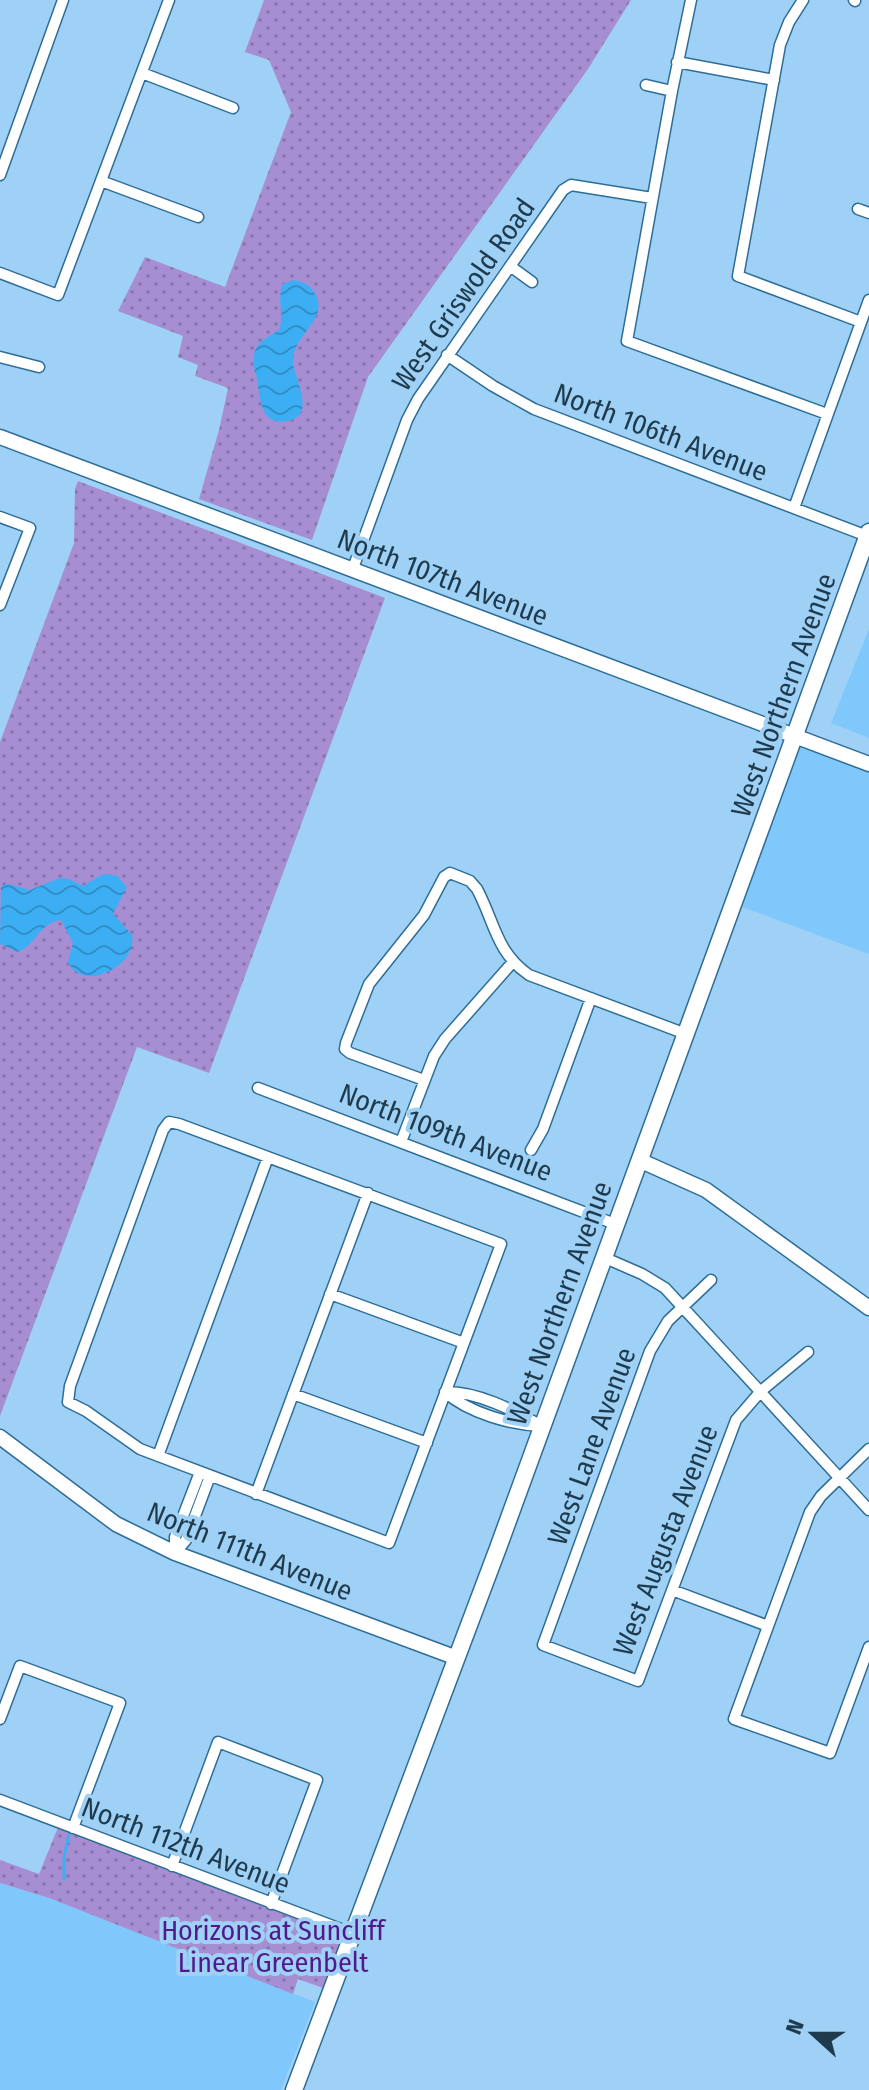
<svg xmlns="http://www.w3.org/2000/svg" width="869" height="2090" font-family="'Fira Sans Condensed',sans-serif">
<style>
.built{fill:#80c8fb}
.grass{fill:url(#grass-dots)}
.water{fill:url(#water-waves)}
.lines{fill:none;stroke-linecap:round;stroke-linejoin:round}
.stream{stroke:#3caef4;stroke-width:3}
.minor-casing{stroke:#2e6d97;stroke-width:13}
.tertiary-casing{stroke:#2e6d97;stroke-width:17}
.primary-casing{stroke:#2e6d97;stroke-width:19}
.minor{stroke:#fff;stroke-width:10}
.tertiary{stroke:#fff;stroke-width:14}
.primary{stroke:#fff;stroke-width:16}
.labels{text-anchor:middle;stroke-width:8;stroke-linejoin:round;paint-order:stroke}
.street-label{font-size:28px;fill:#1f3a4c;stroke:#9ed1f5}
.park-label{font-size:28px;fill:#52198c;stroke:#9ed1f5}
</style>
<defs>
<pattern id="grass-dots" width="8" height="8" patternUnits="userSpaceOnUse" patternTransform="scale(2)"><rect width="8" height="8" fill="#a78ed3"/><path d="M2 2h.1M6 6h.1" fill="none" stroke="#8775ad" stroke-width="1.8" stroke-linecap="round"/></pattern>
<pattern id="water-waves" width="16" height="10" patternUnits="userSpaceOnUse" patternTransform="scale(2)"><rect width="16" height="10" fill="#3caef4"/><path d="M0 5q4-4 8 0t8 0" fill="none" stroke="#328fc8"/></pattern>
</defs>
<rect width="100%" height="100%" fill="#9ed1f5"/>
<path class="built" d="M869,629V738L831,723Z
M799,746L869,773V954L740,906Z
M0,1883L49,1898L315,2002L281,2090H0Z"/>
<path class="grass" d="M264,0H631L588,69L368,377L312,540L199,499L219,430L228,388L195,376L198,365L178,357L183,336L118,311L145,257L225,287L291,112L269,60L245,52Z
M78,481L385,598L209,1073L137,1047L0,1416V742L74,543L75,489Z
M59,1825L347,1935L326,1989L298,1979L293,1994L49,1898L0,1883V1860L39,1874Z"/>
<path class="water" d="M294,280C303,282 309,284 314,292C332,319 291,335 293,363C295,380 317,416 287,421C260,427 260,396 257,379C254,368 251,360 256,349C259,341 271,335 279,330C285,314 276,299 283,284Z
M108,874L117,876L127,887L113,914L132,935C138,967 82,993 68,962L73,943L61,920C39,923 37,944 18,952L0,944L1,886L8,884L30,890L59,878L69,879L83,886L101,875Z"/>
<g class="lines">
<path class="stream" d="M64,1879V1857L69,1834"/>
<g class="minor-casing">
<path id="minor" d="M691,0L672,91L627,341L827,414
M803,0L789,22L780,45L738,276L861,322
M854,0L855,1
M677,62L774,80
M142,73L233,108
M646,85L672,91
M0,175L63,0
M101,181L198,217
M858,209L869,213
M510,266L532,282
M0,273L58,295L169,0
M447,355L493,386L534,409L867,536
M0,357L39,367
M794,508L869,300
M0,517L30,528L0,605
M352,571L407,420L418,399L563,190L571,185L652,198
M424,1080L350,1053L345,1049L346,1043L369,984L424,915L444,877L450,873L470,881L477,889C495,923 496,952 529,975L686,1034
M258,1088L615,1224
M169,1122L179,1124L501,1244L389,1543L140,1449L86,1411L68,1402L70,1386L163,1130Z
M401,1142L434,1056L445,1039L512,963
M531,1150L543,1129L591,998
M603,1257L642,1274L665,1288L869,1510
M711,1280L668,1321L650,1351L543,1645L638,1681L736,1420L761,1391L808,1352
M330,1294L464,1343
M445,1392C469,1413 511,1425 542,1426
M445,1392C476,1391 513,1410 540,1425
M293,1394L427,1443
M869,1449L821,1496L810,1512L734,1719L830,1753L869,1647
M158,1456L268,1157
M256,1494L368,1193
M175,1553V1537L200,1472
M175,1553L186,1540L210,1476
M672,1590L768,1626
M0,1719L20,1666L120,1703L73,1828
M0,1800L354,1934
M172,1866L218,1742L317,1780L271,1904"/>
</g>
<g class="tertiary-casing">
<path id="tertiary" d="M0,437L869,764
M639,1160L706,1190L869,1308
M0,1437L116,1524L175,1553L457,1658"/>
</g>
<g class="primary-casing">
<path id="primary" d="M294,2090L498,1548L869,532"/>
</g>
<use href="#minor" class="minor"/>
<use href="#tertiary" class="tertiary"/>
<use href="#primary" class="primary"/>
</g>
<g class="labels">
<g class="street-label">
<text transform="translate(463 294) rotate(-55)" y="10">West Griswold Road</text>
<text transform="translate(661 432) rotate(21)" y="10">North 106th Avenue</text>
<text transform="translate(443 577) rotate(21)" y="10">North 107th Avenue</text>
<text transform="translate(783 695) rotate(-70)" y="10">West Northern Avenue</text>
<text transform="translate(446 1132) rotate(21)" y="10">North 109th Avenue</text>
<text transform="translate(559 1303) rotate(-70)" y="10">West Northern Avenue</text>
<text transform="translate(591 1446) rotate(-70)" y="10">West Lane Avenue</text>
<text transform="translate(665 1540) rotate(-69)" y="10">West Augusta Avenue</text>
<text transform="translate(250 1551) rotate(22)" y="10">North 111th Avenue</text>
<text transform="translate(186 1845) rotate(21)" y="10">North 112th Avenue</text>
</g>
<g class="park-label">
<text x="273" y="1940">Horizons at Suncliff<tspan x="273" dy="32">Linear Greenbelt</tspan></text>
</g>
</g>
<g transform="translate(813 2034) rotate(291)" stroke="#9ed1f5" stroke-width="6" paint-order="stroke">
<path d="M0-6L14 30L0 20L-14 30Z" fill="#1f3a4c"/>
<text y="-12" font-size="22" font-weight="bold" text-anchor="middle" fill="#1f3a4c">N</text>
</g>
</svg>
